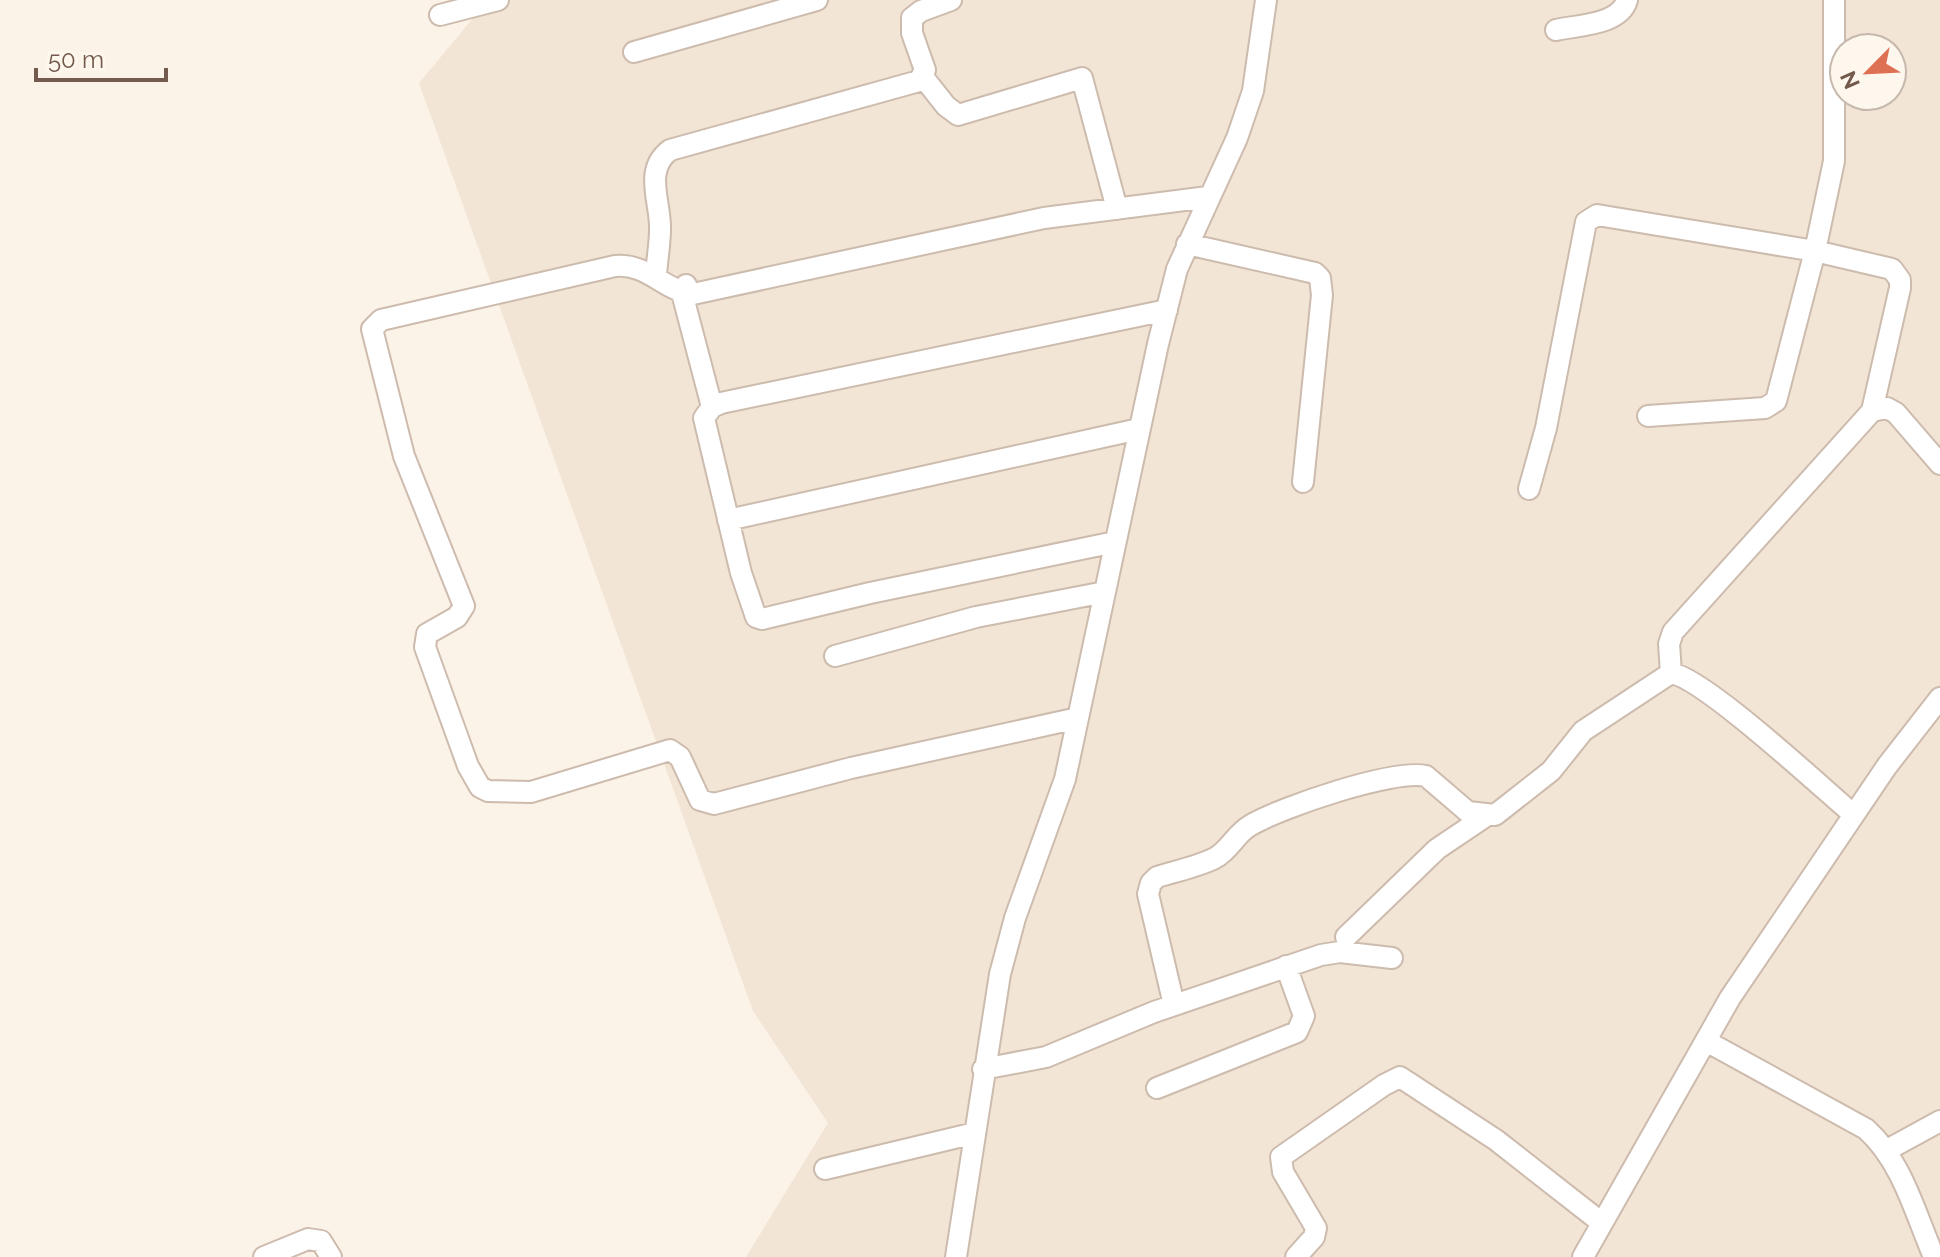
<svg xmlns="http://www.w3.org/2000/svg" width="1940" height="1257" font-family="Raleway,sans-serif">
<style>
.residential{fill:#f2e5d6;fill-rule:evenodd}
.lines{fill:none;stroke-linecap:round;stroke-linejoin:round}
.minor-casing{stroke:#cdbbad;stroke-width:24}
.minor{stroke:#fff;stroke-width:20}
</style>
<rect width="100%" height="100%" fill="#fbf3e7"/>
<path class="residential" d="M488,0H1940V1257H746L828,1123L753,1011L419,83ZM1844,48H1892V96H1844Z"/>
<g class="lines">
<g class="minor-casing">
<path id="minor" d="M440,15L498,0
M1556,30C1578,25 1620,25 1627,0
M634,52L817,0
M923,77L946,106L958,115L1082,78L1117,209
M1187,244L1315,273L1320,278L1322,295L1303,482
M656,275C657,260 660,244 660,229C661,202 643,170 670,150L919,81L925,70L912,33V18L921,11L951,0
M686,285L682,293L712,407
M1648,416L1765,408L1776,401L1815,251L1834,161V0
M1529,489L1546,428L1586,222L1597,215L1815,251L1892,269L1900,280V288L1872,411
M728,520L1139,429
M1115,542L870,593L762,619L756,617L741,573L704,418L712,407L721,403L1167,310
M835,656L976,617L1105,592
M1671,673L1669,644L1673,632L1872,411L1887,408L1896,413L1940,464
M1078,718L851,768L714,804L700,800L680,757L670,750L531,792L488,791L480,787L468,766L425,647L427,634L457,617L464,606L404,456L372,329L381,320L615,266C648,263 664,291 693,294L1044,218L1208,197
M1346,937L1437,849L1486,816
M1174,1005L1148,894L1151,883L1157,877C1176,871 1197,867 1215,858C1230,850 1236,833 1251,825C1282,807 1393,769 1426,776L1468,812L1495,815L1551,771L1583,731L1671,673C1704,678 1821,787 1854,815
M1706,1041L1866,1129C1902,1161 1915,1213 1934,1257
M983,1069L1046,1057L1154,1012L1321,955L1340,952L1392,958
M1157,1088L1297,1032L1304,1016L1286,966
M1887,1150L1940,1121
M825,1169L975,1133
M264,1257L308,1239L321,1241L331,1257
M956,1257L1000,974L1015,918L1065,779L1158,344L1177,269L1237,138L1253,91L1266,0
M1296,1257L1314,1237L1316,1228L1283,1172L1281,1157L1384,1085L1400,1077L1496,1140L1602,1223
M1583,1257L1730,998L1887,766L1940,698"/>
</g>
<use href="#minor" class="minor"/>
</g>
<g transform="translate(1868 72) rotate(246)"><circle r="38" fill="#fef7ed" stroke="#c6b8ad" stroke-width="2"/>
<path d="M0-6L14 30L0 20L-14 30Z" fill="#de7053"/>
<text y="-12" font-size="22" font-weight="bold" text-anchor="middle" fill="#735a4d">N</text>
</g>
<path d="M36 68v12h130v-12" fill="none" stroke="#735a4d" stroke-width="4"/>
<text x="48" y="68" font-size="24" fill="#735a4d" stroke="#fef7ed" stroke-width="6" paint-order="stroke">50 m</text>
</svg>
